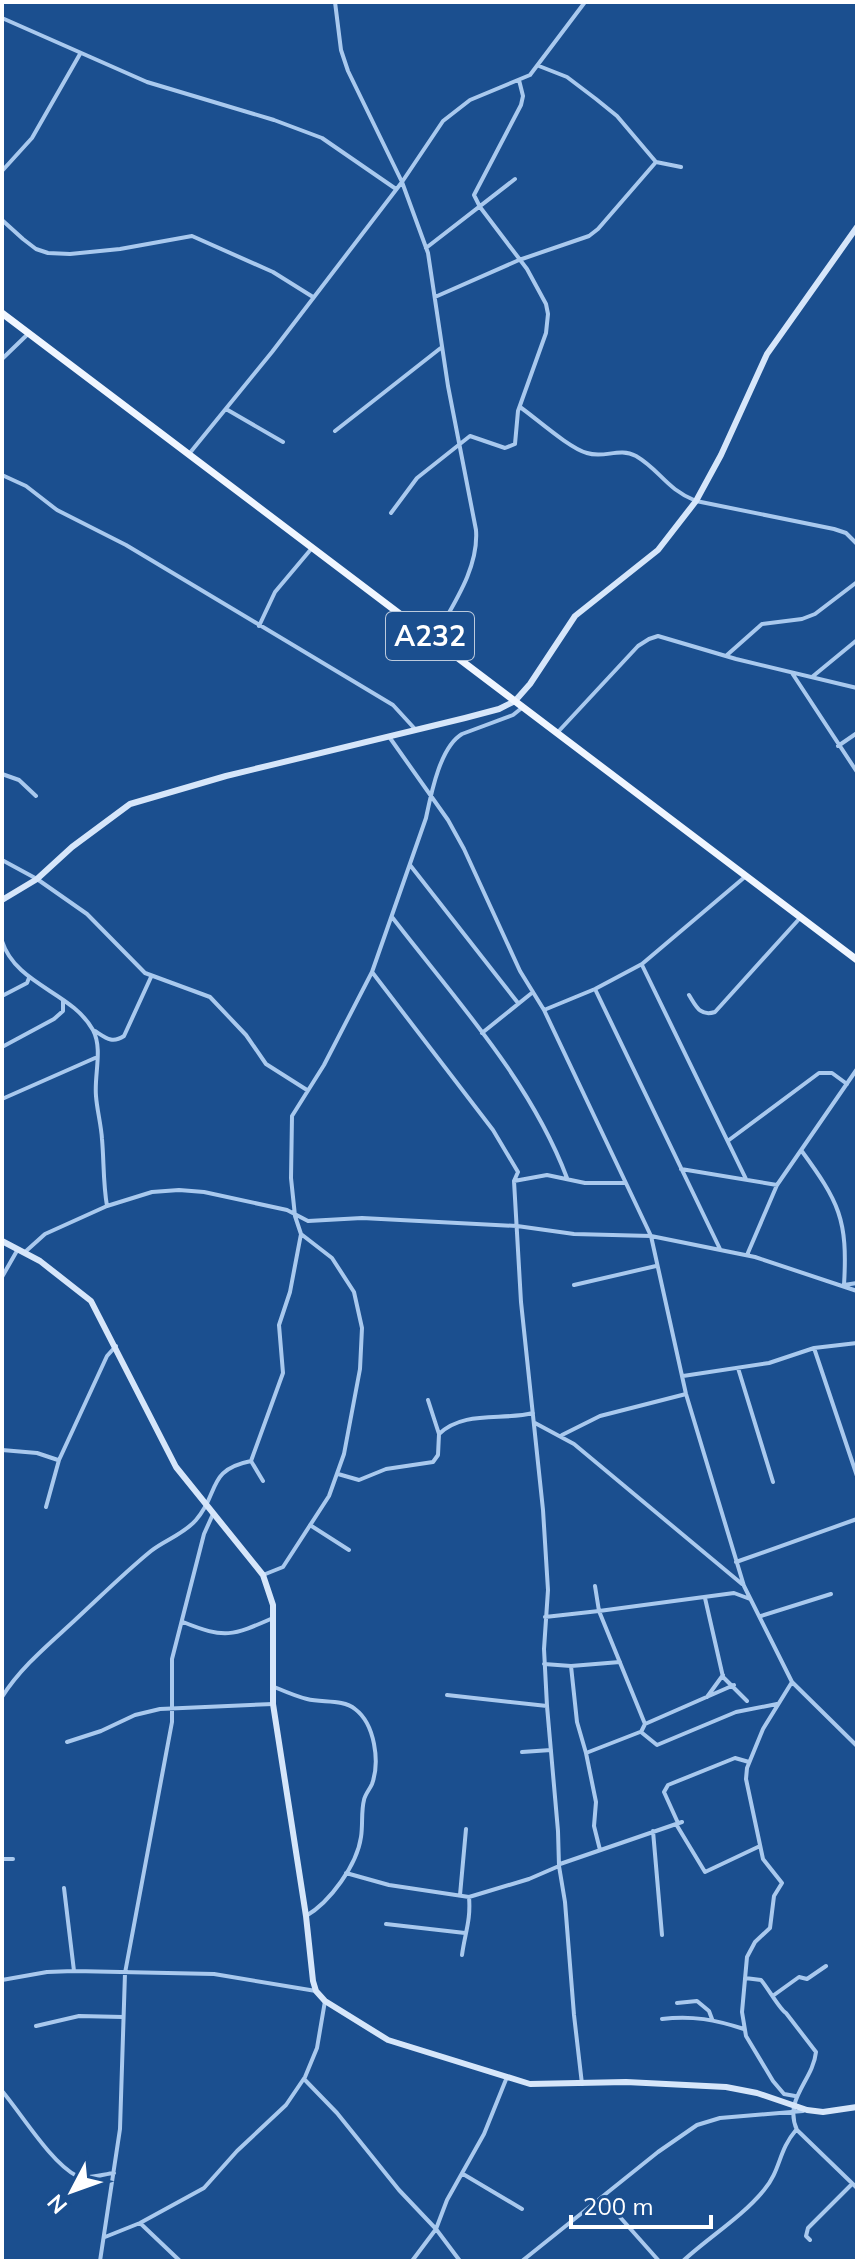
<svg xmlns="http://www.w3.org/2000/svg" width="859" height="2263" font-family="Mulish,sans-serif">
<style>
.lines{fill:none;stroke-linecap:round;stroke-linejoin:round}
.street{stroke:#a9c9ee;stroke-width:4}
.secondary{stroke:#d6e6fa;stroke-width:6}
.primary{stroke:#f0f6ff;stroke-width:7}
.labels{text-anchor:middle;stroke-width:6;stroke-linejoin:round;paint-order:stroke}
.shield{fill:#1b4f8f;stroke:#bbcadd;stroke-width:2}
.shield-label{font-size:28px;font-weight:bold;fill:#fff}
</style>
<rect width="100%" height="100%" fill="#1b4f8f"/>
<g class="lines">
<path class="street" d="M335,2L341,50L348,71L402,182L428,253L448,386L476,530C479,569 452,606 434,639
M2,18L147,82L274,120L322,138L396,189
M539,66L567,77L596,99L617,116L656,162L681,167
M2,171L32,138L80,54
M2,220L23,239L36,249L48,253L70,254L120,249L192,236L273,272L313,297
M426,248L515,179
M435,297L519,260L589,236L598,229L656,162
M2,359L29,333
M520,407C537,419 569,448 587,453C604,459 619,447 636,456C660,470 666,489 696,501L834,529L846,533L857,544
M226,409L283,442
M335,431L442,347
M189,454L272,352L402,182L443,121L470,100L530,75L585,2
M2,475L26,486L57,510L126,545L393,705L415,729
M391,513L417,478L470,436L505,448L515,444L518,411L546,333L548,314L546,304L527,269L480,207L474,195L521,105L523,96L519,80
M259,626L275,592L312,548
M727,655L762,624L802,619L815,614L857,582
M792,673L857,772
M812,677L857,640
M557,733L638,646L649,639L658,636L736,659L857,688
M390,738L448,820L464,849L520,971L544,1010L651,1236L686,1394L744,1586L792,1682L857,1746
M838,746L857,733
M2,774L19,780L36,796
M2,860L37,879L87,914L145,973L210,997L246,1035L266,1064L307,1090
M410,865L518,1003
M392,917C455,999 530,1080 567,1178
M2,941C16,985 72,992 93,1030C103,1049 94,1075 96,1096C97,1110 101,1124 102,1139C104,1161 103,1183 107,1206
M642,965L746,1179
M372,972L493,1130L518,1172L514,1181L521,1302L543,1510L548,1590L544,1649L547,1706L558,1831L559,1866L565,1902L574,2015L582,2084
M595,989L720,1249
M689,995C696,1006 700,1017 715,1012L800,918
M2,996L27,983L29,978
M544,1010L595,989L642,964L746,876
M95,1031C106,1038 112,1044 124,1036L151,977
M482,1033L533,992
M2,1047L54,1019L63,1011V1001
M2,1099L95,1058
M729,1140L819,1073H832L847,1084
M801,1150C839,1202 848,1219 844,1285L857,1283
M681,1169L777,1185
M514,1181L547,1175L585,1183H625
M25,1252L45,1234L107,1206L152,1192L179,1190L204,1192L287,1210L308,1221L362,1218L517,1226L574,1234L651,1236L755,1257L857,1291
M747,1255L777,1185L857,1069
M2,1277L18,1249
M574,1285L656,1266
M814,1348L857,1476
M738,1368L773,1482
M683,1376L769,1363L814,1348L857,1343
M428,1400L439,1434
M535,1423L574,1444L742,1584
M562,1435L600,1416L686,1394
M2,1450L37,1453L58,1460
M338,1474L359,1480L386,1469L433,1462L438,1455L439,1434C464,1410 502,1421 533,1413
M263,1481L251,1461L283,1373L279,1325L290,1292L301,1234
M46,1507L59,1460L107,1356L116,1346
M310,1525L349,1550
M736,1562L857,1519
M263,1575L283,1567L329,1496L344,1454L360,1369L362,1328L354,1292L332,1258L301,1234L295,1216L291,1178L292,1116L324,1065L372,972L426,818C431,794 440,747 462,734L513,715L523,707
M705,1598L723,1677L747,1701
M761,1616L831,1594
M545,1617L599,1611L595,1586
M183,1622C225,1639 232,1636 273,1618
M544,1664L571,1666L620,1662
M571,1666L577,1722L586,1753L596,1802L594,1826L600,1850
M792,1682L763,1729L747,1768L746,1779L763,1859L782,1883L774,1896L770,1928L755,1942L747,1957L742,2012L746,2036L773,2081L784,2094L795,2096
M734,1685L645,1724L641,1732L657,1745L736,1712L777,1704
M272,1686C284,1691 295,1696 307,1699C322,1703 343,1699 355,1709C375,1724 380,1762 372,1784C370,1789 365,1794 364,1800C361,1811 363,1825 361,1837C357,1865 330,1902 306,1916
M447,1695L547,1706
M2,1697C21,1667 48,1645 74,1621C99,1598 124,1573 151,1551C165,1540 184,1534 196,1520C220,1493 206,1470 251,1461
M707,1697L723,1675
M645,1724L599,1611L734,1593L750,1599
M67,1742L101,1731L135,1715L160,1709L273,1704
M522,1752L551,1750
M586,1753L640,1732
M678,1823L664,1792L668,1785L735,1758L749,1762
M676,1824L705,1872L760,1846
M653,1831L662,1935
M2,1859H13
M560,1864L682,1822
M346,1873L389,1885L469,1897L529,1879L559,1866
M64,1888L74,1971
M460,1895L466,1829
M386,1924L465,1933
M462,1955C465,1933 471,1920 469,1897
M745,1978L761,1980C768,1988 780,2010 786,2013L816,2052C813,2081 783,2099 797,2130L857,2188
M2,1980L47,1972L74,1971L214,1974L316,1991
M774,1995L799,1977L807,1979L826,1966
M677,2003L697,2001L709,2011L712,2019
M662,2019C692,2015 716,2020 744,2029
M36,2026L79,2016L123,2017
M305,2080L337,2113L399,2190L436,2229L412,2261
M2,2091C21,2113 51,2163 77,2176C86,2180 104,2174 114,2173
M463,2174L522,2209
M603,2198L659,2261
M140,2223L180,2261
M105,2237L140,2223L204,2188L237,2151L286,2105L305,2077L317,2048L325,2001
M810,2240L806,2236L808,2228L852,2184
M100,2261L120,2129L125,1973L172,1722V1659L204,1534L213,1514
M460,2261L436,2229L447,2200L484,2134L507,2077
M522,2261L658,2152L697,2125L720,2118L803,2111
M683,2261C709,2237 742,2217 764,2190C781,2170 778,2151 796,2130"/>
<path class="secondary" d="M2,900L37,879L72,847L130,804L226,776L465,718L499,709L515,701L530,684L575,616L658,550L696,501L721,455L767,354L857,227
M2,1241L40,1261L91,1301L176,1467L263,1575L273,1605V1704L306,1916L313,1981L316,1991L325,2001L388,2040L530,2084L626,2082L726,2087L757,2093L807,2110L823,2112L857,2107"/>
<path class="primary" d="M2,313L857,960"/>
</g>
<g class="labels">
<rect class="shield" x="386" y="612" width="88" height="48" rx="6"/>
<g class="shield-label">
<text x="430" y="646">A232</text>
</g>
</g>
<rect width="859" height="2263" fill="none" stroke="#ffffff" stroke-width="8"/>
<g transform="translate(72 2191) rotate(229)" stroke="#1b4f8f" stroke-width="6" paint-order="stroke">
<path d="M0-6L14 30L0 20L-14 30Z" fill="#ffffff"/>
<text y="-12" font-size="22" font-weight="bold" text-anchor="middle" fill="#ffffff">N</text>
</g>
<path d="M571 2215v12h140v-12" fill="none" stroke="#ffffff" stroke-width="4"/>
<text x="583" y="2215" font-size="24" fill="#ffffff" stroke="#1b4f8f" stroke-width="6" paint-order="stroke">200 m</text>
</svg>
